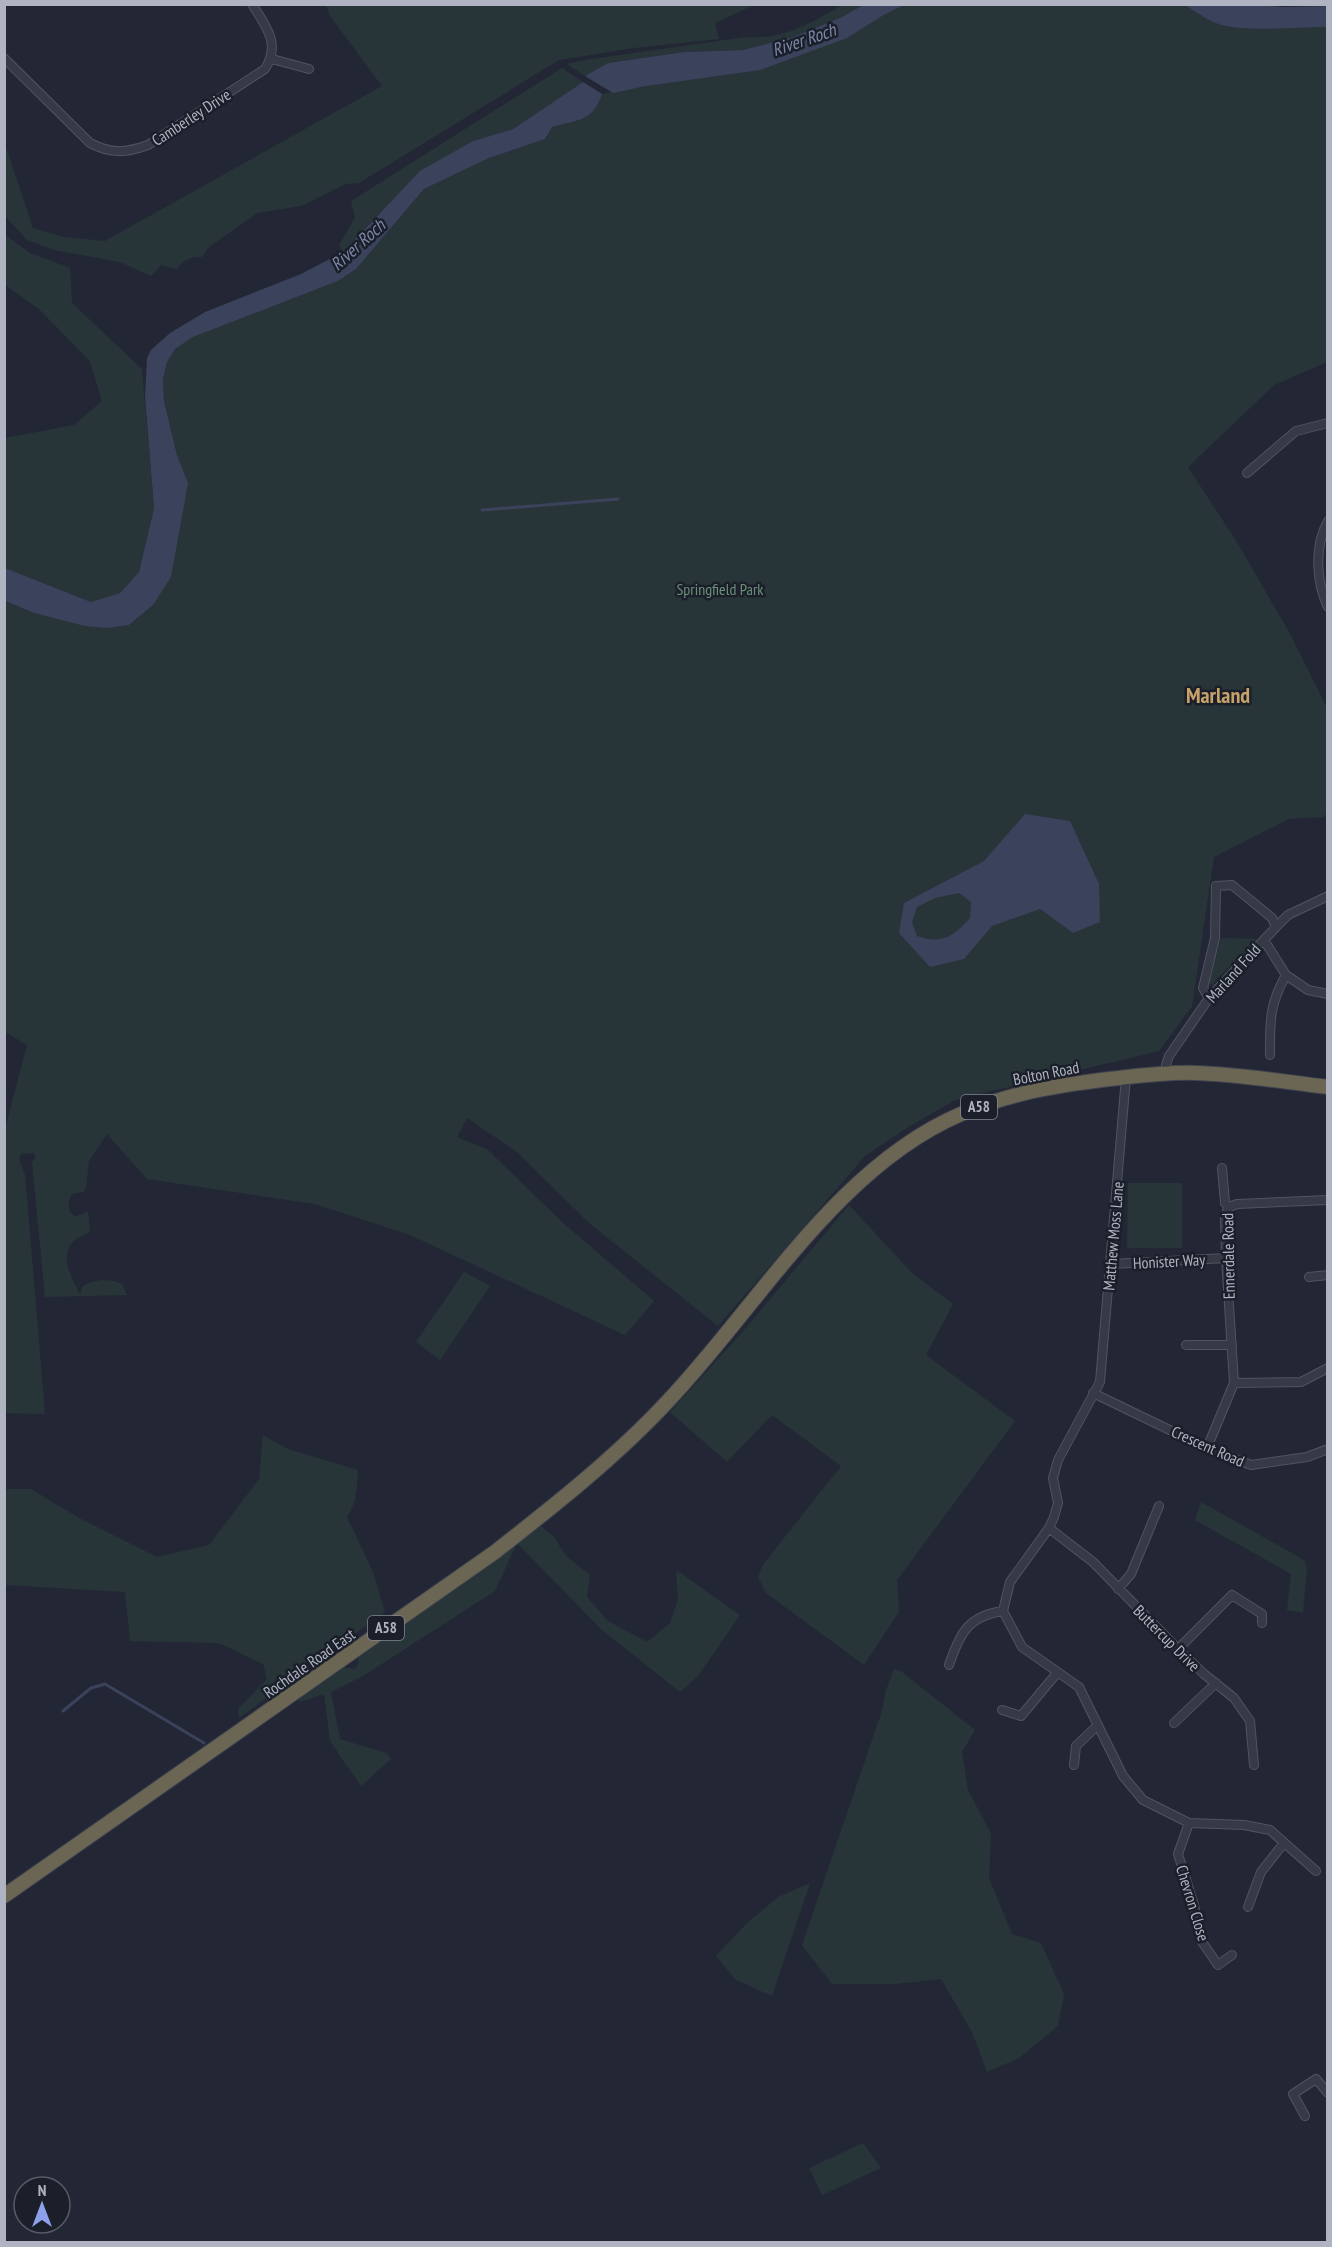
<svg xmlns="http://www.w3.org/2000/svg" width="1332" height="2247" font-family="'PT Sans Narrow',sans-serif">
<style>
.green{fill:#273539}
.water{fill:#3a425c;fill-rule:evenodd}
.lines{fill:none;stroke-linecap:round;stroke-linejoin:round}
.stream{stroke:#3a425c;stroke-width:3}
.street-casing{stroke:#505460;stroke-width:10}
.highway-casing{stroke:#404450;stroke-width:16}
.street{stroke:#363946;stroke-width:8}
.highway{stroke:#6b6654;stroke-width:14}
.labels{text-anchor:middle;stroke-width:5;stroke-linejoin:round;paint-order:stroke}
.shield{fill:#1b1f2a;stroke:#838794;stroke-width:1.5}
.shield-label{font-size:15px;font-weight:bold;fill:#b0b4c2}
.street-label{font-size:16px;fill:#b0b4c2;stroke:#1b1f2a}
.park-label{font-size:16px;fill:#6b907a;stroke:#1b1f2a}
.water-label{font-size:18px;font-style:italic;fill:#7c86a7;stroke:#1b1f2a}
.district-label{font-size:22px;font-weight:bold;fill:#c6a268;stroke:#1b1f2a}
</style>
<rect width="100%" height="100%" fill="#232735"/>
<path class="green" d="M326,5V4L754,5L715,23L719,39L634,48L559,60L359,183L345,184L301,206L257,213L209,247L202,257C189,257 185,259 177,269L161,265L151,276L120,262L54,250L27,240L5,216V145L33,228L64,237L105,241L382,86L330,16Z
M842,5H865L842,17L793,37L743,50L684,52L608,63L585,76L567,64L585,60L746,37C780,41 814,22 842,5Z
M904,5H1185L1201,16L1299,27H1327V362L1274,385L1188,467L1238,544L1289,632L1327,708V813L1323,817L1289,819L1214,857L1192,1006L1159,1051L955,1100L910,1126L865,1156L718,1326L589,1223L517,1152L467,1118L457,1137L488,1150L562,1222L654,1301L625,1335L410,1235L315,1204L147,1179L107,1134L89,1161L86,1187L83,1192L72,1194L69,1200V1211L75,1217L88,1211L90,1232C85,1234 78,1237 74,1241C58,1255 72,1280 80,1294L83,1286C97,1279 107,1278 122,1284L127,1295L45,1297L32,1162L36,1158L34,1153L21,1154L19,1159L25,1175L45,1414L5,1413V1129L27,1045L5,1032L4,601L34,613L108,628L129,625L153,605L188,484L177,455L164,401L163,379L167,362L175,349L193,337L338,281L356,269L424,189L489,158L545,139L552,127C577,120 593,122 602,94L646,86L882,16Z
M562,68L583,82L513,129L473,141L380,212L343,252L339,245L355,218L351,201Z
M4,234L30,253L70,268L72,303L142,369L154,508L139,572L120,593L91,602L5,568V438L74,425L102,401L90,361L39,309L5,285Z
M1221,938L1257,939L1211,985L1209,982Z
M1128,1183H1182V1248H1127Z
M849,1205L912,1273L953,1304L926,1355L1015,1421L897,1580L899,1612L864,1665L766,1593L758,1577L762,1566L841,1466L772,1415L727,1462L670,1412L739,1336Z
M464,1272L490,1286L440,1360L416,1342Z
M263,1435L288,1449L358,1470C357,1486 357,1503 347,1517L373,1572L385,1612L239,1718L238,1709L267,1679L263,1664L219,1643L130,1641L125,1592L5,1585V1489H31L79,1518L157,1557L209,1545L259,1479Z
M1201,1502L1304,1560L1307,1567L1303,1613L1287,1610L1291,1574L1195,1520Z
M541,1526L554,1537L566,1556L590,1575L587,1597L608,1621L647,1642L670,1623L678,1600L676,1570L740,1615L698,1676L680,1692L602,1630L517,1543L495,1591L363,1676L331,1692L340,1739L386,1753L391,1759L361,1786L330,1741L324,1694L300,1702L299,1699L344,1667L355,1669L359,1662L358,1658Z
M894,1669L902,1672L975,1730L962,1752L968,1790L991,1834L989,1878L1012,1934L1041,1943L1064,1994L1058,2026L1019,2058L987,2072L972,2032L941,1979L896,1984H832L802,1945L882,1711L886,1690Z
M810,1883L772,1996L736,1980L716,1956L747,1923L778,1897Z
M863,2143L881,2168L822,2195L809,2168Z"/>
<path class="water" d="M865,4L904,5L882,16L847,38L760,70L646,86L613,93L585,76L608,63L684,52L743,50L793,37L842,17Z
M1252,5L1285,7L1327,6V27C1298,27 1250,32 1222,25C1209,22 1196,12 1185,5Z
M583,82L602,94C593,122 577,120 552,127L545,139L489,158L424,189L356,269L338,281L193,337L175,349L167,362L163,379L164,401L177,455L188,483L171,577L153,605L129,625L108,628L85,626L34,613L5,601V568L91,602L120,593L139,572L154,508L145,397L147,358L151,350L170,333L205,312L301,274L343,252L420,171L473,141L513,129Z
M1025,814L1070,821L1099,884L1100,922L1073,933L1040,909L992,926L964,959L930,967L899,933L904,903L984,861ZM959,893L971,902L970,918C954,936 942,945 917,936L912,922L917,907L935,898Z"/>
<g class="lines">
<path class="stream" d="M482,510L618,499
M63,1711L91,1688L105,1684L204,1743"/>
<g class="street-casing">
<path id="street" d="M4,58L90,143C111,154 126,153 148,145L265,69C281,43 266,27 252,4
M272,59L309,69
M1247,473L1296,431L1328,423
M1328,521C1314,546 1316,582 1328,607
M1264,940L1286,975L1308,990L1328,994
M1209,998L1203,988L1215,938L1216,886L1232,885L1272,918L1276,927
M1270,1055C1270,1022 1269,1005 1286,975
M1166,1073V1065L1169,1056L1209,998L1276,927L1288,915L1328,896
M1126,1077L1100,1382L1058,1460L1053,1478L1058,1503L1054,1517L1049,1528L1010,1582L1003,1611L1022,1647L1079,1687L1123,1776L1143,1800L1189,1823L1244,1825L1270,1830L1316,1871
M1229,1207L1237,1204L1328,1200
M1111,1264L1226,1258
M1309,1277L1328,1275
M1186,1345H1232
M1234,1383L1301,1382L1328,1368
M1093,1393L1207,1448L1251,1465L1307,1457L1328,1449
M1207,1448L1234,1383L1226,1258L1225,1216L1229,1207L1225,1203L1222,1168
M1049,1528L1093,1562L1178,1649L1204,1674L1234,1698L1250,1721L1254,1765
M1118,1589L1131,1574L1159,1506
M1178,1649L1232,1595L1262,1614V1623
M949,1665C960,1633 968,1616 1003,1611
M1002,1710L1021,1716L1057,1673
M1174,1723L1216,1683
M1074,1765L1076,1746L1098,1725
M1189,1823L1178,1854L1194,1905L1202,1942L1218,1965L1232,1955
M1248,1907L1261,1872L1284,1843
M1305,2116L1293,2094L1316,2079L1328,2093"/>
</g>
<g class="highway-casing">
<path id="highway" d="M4,1896L495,1552C555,1505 616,1457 668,1401C758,1306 837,1167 961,1114C1012,1092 1064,1084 1119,1078C1145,1075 1170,1072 1195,1073C1239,1074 1284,1082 1328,1087"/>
</g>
<use href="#street" class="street"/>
<use href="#highway" class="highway"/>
</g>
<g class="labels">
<g class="shield">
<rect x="961" y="1095" width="36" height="24" rx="4.5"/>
<rect x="368" y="1616" width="36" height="24" rx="4.5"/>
</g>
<g class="shield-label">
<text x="979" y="1112">A58</text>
<text x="386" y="1633">A58</text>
</g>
<g class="street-label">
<text transform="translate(191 117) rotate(-33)" y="6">Camberley Drive</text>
<text transform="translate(1233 973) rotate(-48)" y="6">Marland Fold</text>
<text transform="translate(1046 1073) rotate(-11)" y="6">Bolton Road</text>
<text transform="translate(1113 1236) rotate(-85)" y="6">Matthew Moss Lane</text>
<text transform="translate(1228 1256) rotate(-91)" y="6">Ennerdale Road</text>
<text transform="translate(1169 1261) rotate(-3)" y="6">Honister Way</text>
<text transform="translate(1208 1446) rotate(24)" y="6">Crescent Road</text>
<text transform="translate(1167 1638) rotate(45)" y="6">Buttercup Drive</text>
<text transform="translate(309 1663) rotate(-35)" y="6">Rochdale Road East</text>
<text transform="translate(1193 1903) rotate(73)" y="6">Chevron Close</text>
</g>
<g class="park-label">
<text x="720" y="595">Springfield Park</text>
</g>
<g class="water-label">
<text transform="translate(804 40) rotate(-19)" y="6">River Roch</text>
<text transform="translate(358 245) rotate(-42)" y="6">River Roch</text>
</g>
<g class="district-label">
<text x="1218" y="703">Marland</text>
</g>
</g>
<rect width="1332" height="2247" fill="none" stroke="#b0b4c2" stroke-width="12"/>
<g transform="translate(42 2205)"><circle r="28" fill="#1b1f2a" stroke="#575b67" stroke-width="1.5"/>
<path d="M0-4.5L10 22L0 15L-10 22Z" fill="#8da0ea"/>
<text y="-9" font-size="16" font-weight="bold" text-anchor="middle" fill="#b0b4c2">N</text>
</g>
</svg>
